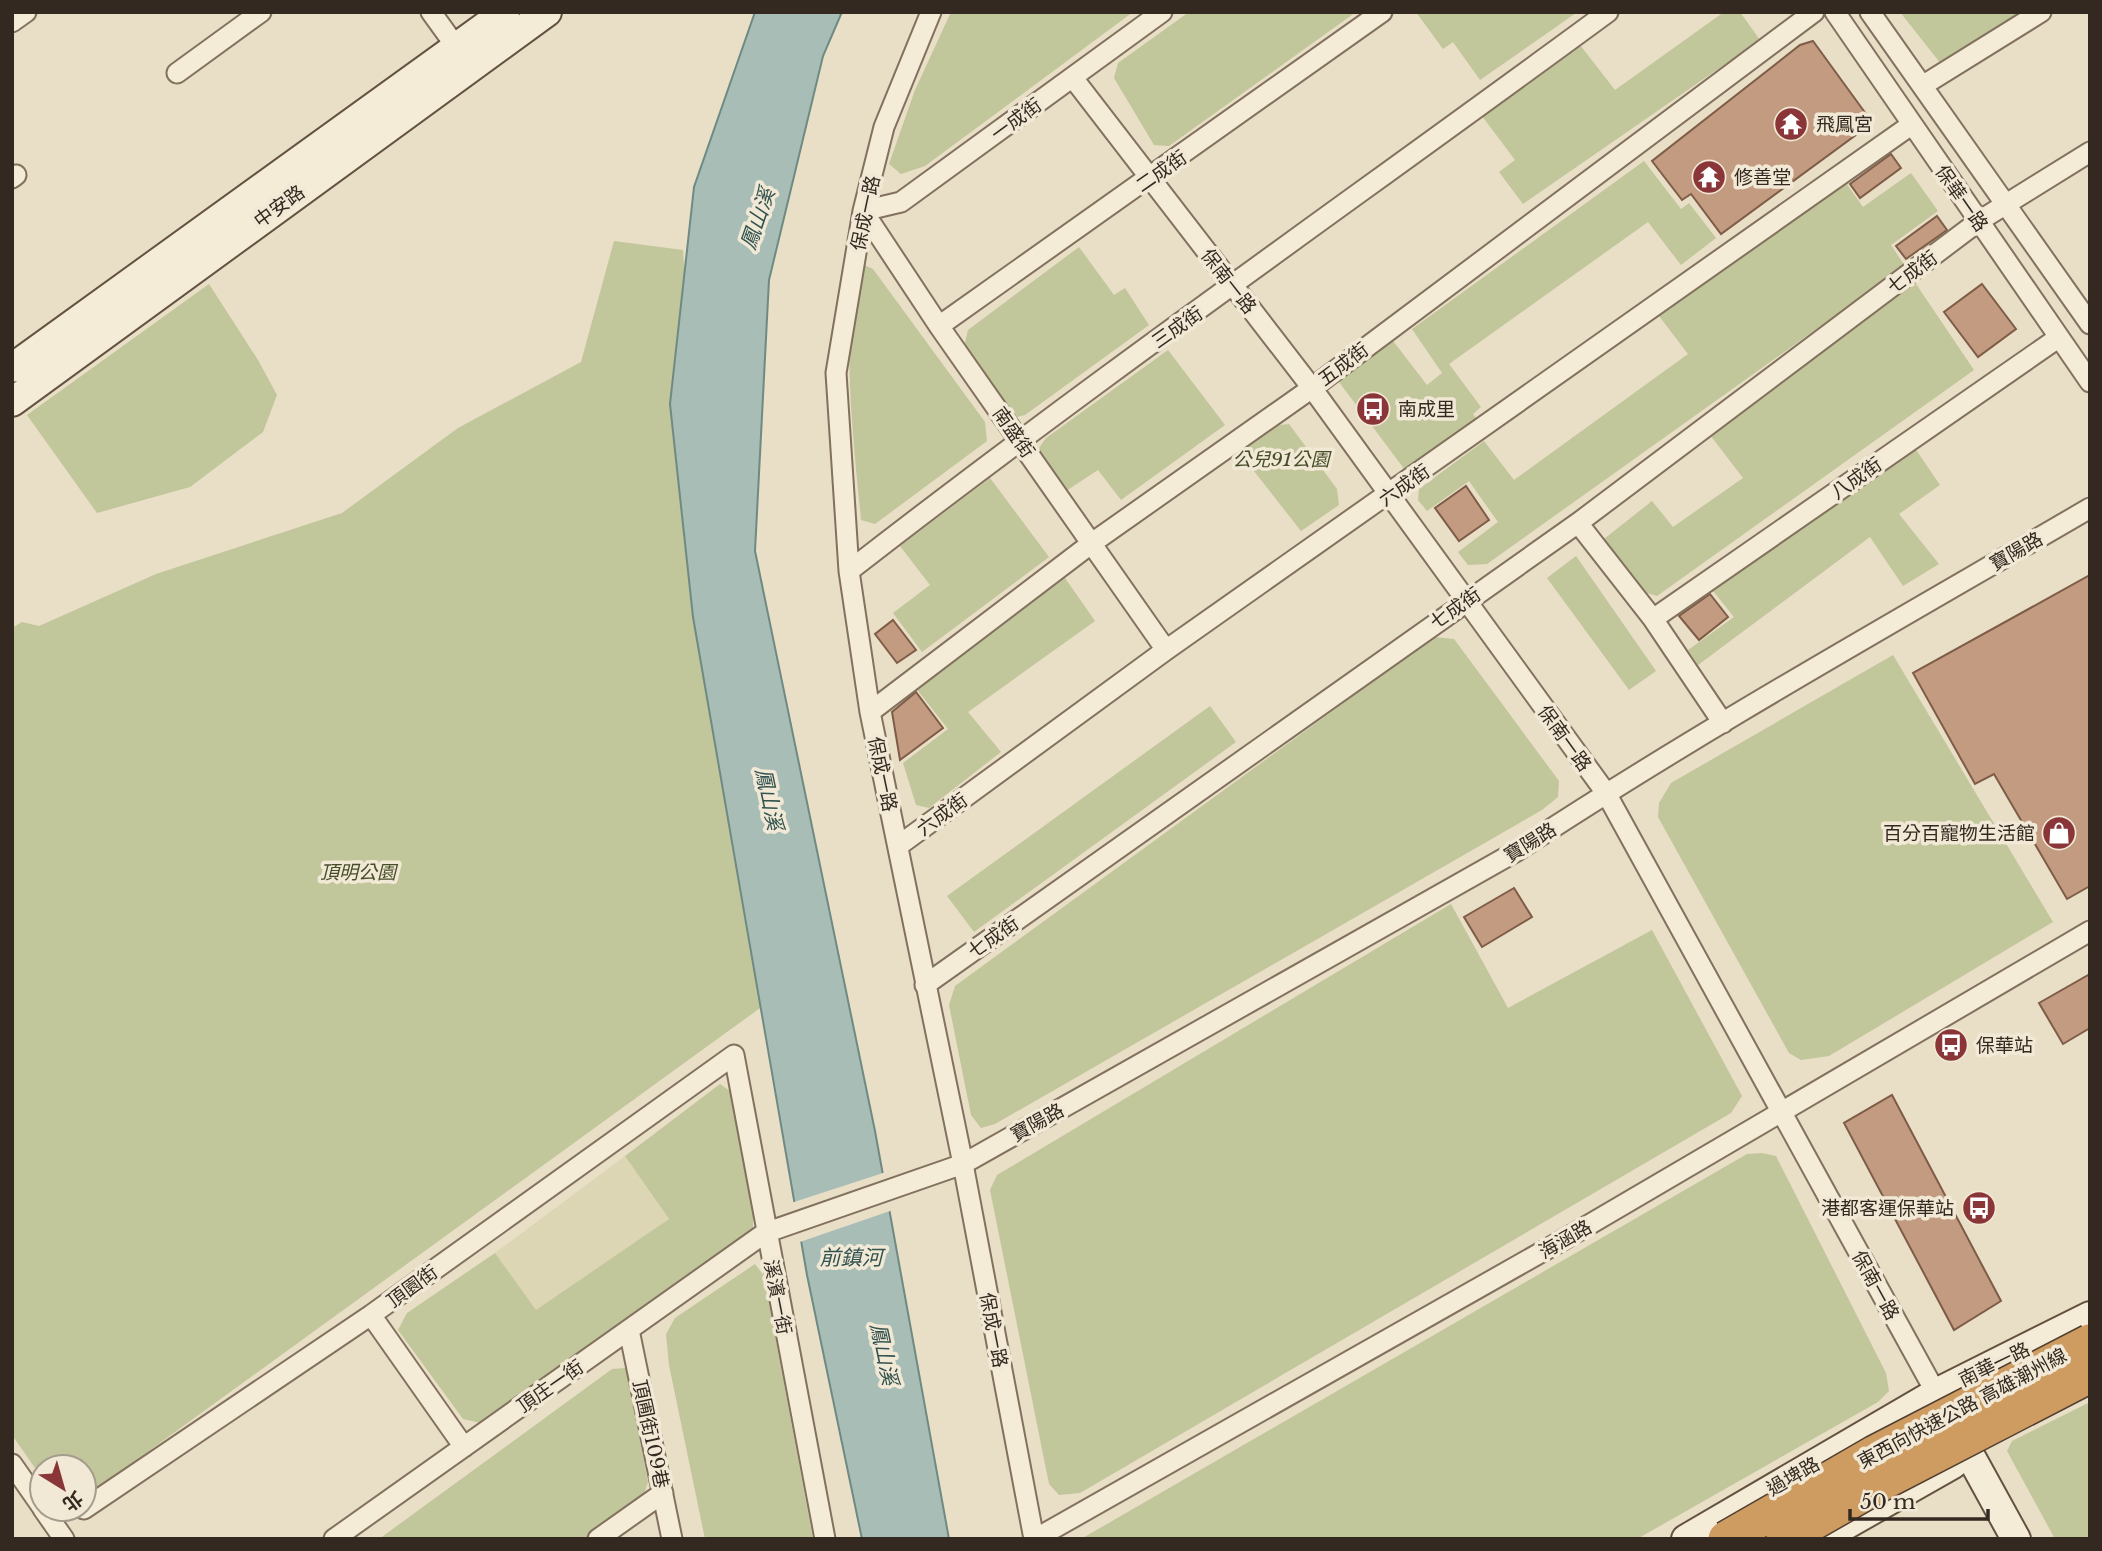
<svg xmlns="http://www.w3.org/2000/svg" width="2102" height="1551" font-family="'Libre Baskerville','Noto Sans TC',serif">
<style>
.farmland{fill:#ddd6b5}
.green{fill:#c1c69b}
.water{fill:#a7bdb6;stroke:#6f8a83;stroke-width:2}
.pier{fill:#e9dec6}
.building{fill:#c29b81;stroke:#7e5c47;stroke-width:2}
.lines{fill:none;stroke-linecap:round;stroke-linejoin:round}
.street-casing{stroke:#82715e;stroke-width:23}
.secondary-casing{stroke:#645241;stroke-width:32}
.street{stroke:#f5ecd8;stroke-width:19}
.secondary{stroke:#f5ecd8;stroke-width:28}
.highway-bridge-casing{stroke:#503f32;stroke-width:38;stroke-linecap:butt}
.highway-bridge{stroke:#ce9c61;stroke-width:35}
.labels{text-anchor:middle;stroke-width:7;stroke-linejoin:round;paint-order:stroke}
.street-label{font-size:19px;fill:#342920;stroke:#f1e8d5}
.poi-label{font-size:19px;fill:#342920;stroke:#f1e8d5;text-anchor:start}
.park-label{font-size:19px;font-style:italic;fill:#454e29;stroke:#f1e8d5}
.water-label{font-size:21px;font-style:italic;fill:#31524f;stroke:#f1e8d5}
</style>
<rect width="100%" height="100%" fill="#e9dec6"/>
<path class="farmland" d="M625,1156L669,1219L536,1311L495,1253Z"/>
<path class="green" d="M951,12H1133L925,166L901,174L889,164L915,90Z
M1189,12H1356L1169,146L1154,145L1114,78L1118,63Z
M1416,12H1575L1576,13L1480,80L1453,42L1443,49Z
M1724,12H1740L1760,40L1523,204L1499,172L1515,160L1482,116L1580,45L1615,90Z
M1900,12H2033L1945,69Z
M1644,161L1681,209L1689,203L1716,238L1681,265L1648,222L1449,364L1481,407L1473,414L1476,418L1405,470L1336,378L1390,337L1427,385L1442,373L1412,329Z
M1911,173L1938,211L1891,245L1905,266L1487,564L1468,565L1458,552L1498,522L1469,481L1427,511L1418,500L1419,489L1484,441L1514,480L1688,354L1659,316L1846,183L1863,207Z
M614,241L683,250L710,650L778,995L84,1498V1467H42V1478L12,1435V628L22,622L39,626L156,574L342,513L458,428L581,362Z
M1079,247L1114,295L1125,288L1149,325L1025,415L1013,418L964,347L968,330Z
M864,265L873,269L985,422L987,441L875,524L861,520C857,471 835,299 864,265Z
M1914,281L1974,370L1657,596L1647,593L1604,539L1652,501L1673,527L1743,478L1710,435Z
M209,284L258,360L277,395L263,432L190,487L97,513L27,415Z
M1168,350L1225,425L1121,500L1098,470L1066,491L1037,451L1046,438Z
M1289,424L1337,489L1339,505L1301,531L1239,452L1280,425Z
M1910,441L1940,485L1899,514L1939,564L1903,586L1870,537L1698,665L1688,650L1734,617L1709,586Z
M990,478L1049,557L922,652L893,613L930,585L900,546Z
M1576,556L1656,671L1629,690L1547,578Z
M1065,578L1095,621L968,712L1001,752L929,808L916,805L903,763L948,729L915,687Z
M1434,637L1454,639L1559,781L1558,797L1542,810L995,1124L981,1128L971,1115L949,1005L955,986Z
M1893,655L2053,922L1829,1056L1801,1060L1789,1053L1658,817L1659,803L1671,783Z
M1210,706L1236,742L974,932L947,896Z
M1451,904L1508,1008L1652,930L1742,1096L1731,1113L1080,1493L1059,1495L1049,1484L990,1190L997,1175Z
M720,1084L730,1091L753,1213V1233L481,1423L463,1419L398,1330L407,1313L495,1253L536,1310L669,1219L625,1156Z
M1762,1153L1776,1156L1886,1373L1889,1391L1878,1402L1637,1539H1081L1747,1154Z
M755,1264L764,1276L813,1539H705L669,1365L666,1334L675,1318Z
M626,1368L648,1482L643,1497L585,1539H379L612,1369Z
M2090,1402V1539H2055L2007,1451L2012,1441Z"/>
<path class="water" d="M755,12H842L823,56L769,280L755,551L875,1131L949,1539H862L807,1275L693,617L670,404L694,187Z"/>
<path class="pier" d="M886,1172L893,1210L797,1243L791,1203Z"/>
<path class="building" d="M1813,41L1869,118L1864,129L1721,234L1691,194L1682,200L1652,161L1800,45Z
M1891,154L1901,168L1860,198L1850,184Z
M1937,216L1947,230L1906,259L1896,246Z
M1982,284L2016,329L1978,357L1944,312Z
M1466,486L1489,520L1459,541L1435,508Z
M2090,575V886L2067,899L1994,774L1975,784L1913,673Z
M1710,594L1728,617L1699,640L1679,616Z
M893,620L916,650L897,663L875,634Z
M916,692L943,728L900,760L892,712Z
M1514,888L1532,917L1482,947L1464,917Z
M2090,974V1028L2063,1044L2039,1003Z
M1892,1095L2001,1301L1954,1330L1844,1123Z"/>
<g class="lines">
<g class="street-casing">
<path id="street" d="M431,12L457,48
M931,12L884,127L863,211L836,373L849,571L870,712L963,1164L1034,1539
M1162,12L901,202L863,211L939,326L1166,650
M1835,12L2090,382
M1870,12L2090,324
M12,22L26,12
M177,73L261,12
M1073,78L1312,388L1606,793L1936,1393
M1922,86L2041,12
M12,178L16,175
M939,326L1382,12
M1578,523L1653,619L1723,723
M849,571C1097,378 1355,198 1608,12
M1653,619L2058,338
M870,712L1092,543L1312,388L1814,12
M898,846L1166,650L1911,125
M925,985L1578,523L1979,221L2090,152
M371,1315L464,1447
M629,1330L672,1539
M12,1464L42,1507
M43,1509L64,1539
M84,1509L371,1315L734,1055L825,1539
M334,1539L765,1233L963,1164L1517,851C1703,729 1898,620 2090,508
M598,1539L663,1493
M1035,1539L1563,1240L2090,931"/>
</g>
<g class="secondary-casing">
<path id="secondary" d="M12,368L505,12
M12,402L547,12
M1955,1428L2016,1539
M1686,1539L1936,1393L2090,1316
M1821,1539L1953,1464"/>
</g>
<use href="#street" class="street"/>
<use href="#secondary" class="secondary"/>
<g class="highway-bridge-casing">
<path id="highway-bridge" d="M1726,1539L1875,1453L2090,1342
M1784,1539L1889,1479L2090,1375"/>
</g>
<use href="#highway-bridge" class="highway-bridge"/>
</g>
<defs>
<g id="temple-disc" transform="scale(1.75)"><circle r="9.5" fill="#8a3537" stroke="#f1e8d5"/><path d="M0-6L5-2H3V0L6.5 2.5H4V6H1.5V3h-3V6H-4V2.5H-6.5L-3 0V-2H-5Z" fill="#fff"/></g>
<g id="bus-disc" transform="scale(1.75)"><circle r="9.5" fill="#8a3537" stroke="#f1e8d5"/><path d="M-5-6H5V4H4V6H2V4H-2V6H-4V4H-5ZM-3.5-4V0h7V-4ZM-3.5 1.2v1.5H-2V1.2ZM2 1.2v1.5H3.5V1.2Z" fill="#fff"/></g>
<g id="shop-disc" transform="scale(1.75)"><circle r="9.5" fill="#8a3537" stroke="#f1e8d5"/><path d="M-5-2.5h2.3a2.7 3.5 0 0 1 5.4 0H5L5.5 6h-11ZM-1.5-2.5h3a1.5 2.3 0 0 0-3 0Z" fill="#fff"/></g>
</defs>
<g fill-rule="evenodd">
<use href="#temple-disc" x="1791" y="124"/>
<use href="#temple-disc" x="1709" y="177"/>
<use href="#bus-disc" x="1373" y="409"/>
<use href="#shop-disc" x="2059" y="833"/>
<use href="#bus-disc" x="1951" y="1045"/>
<use href="#bus-disc" x="1979" y="1208"/>
</g>
<g class="labels">
<g class="street-label">
<text transform="translate(1016 119) rotate(-36)" y="7">一成街</text>
<text transform="translate(1161 171) rotate(-35)" y="7">二成街</text>
<text transform="translate(1962 198) rotate(55)" y="7">保華一路</text>
<text transform="translate(279 206) rotate(-36)" y="7">中安路</text>
<text transform="translate(865 213) rotate(-78)" y="7">保成一路</text>
<text transform="translate(1912 272) rotate(-37)" y="7">七成街</text>
<text transform="translate(1229 281) rotate(52)" y="7">保南一路</text>
<text transform="translate(1177 327) rotate(-35)" y="7">三成街</text>
<text transform="translate(1343 364) rotate(-37)" y="7">五成街</text>
<text transform="translate(1014 432) rotate(55)" y="7">南盛街</text>
<text transform="translate(1856 478) rotate(-35)" y="7">八成街</text>
<text transform="translate(1404 485) rotate(-35)" y="7">六成街</text>
<text transform="translate(2016 551) rotate(-30)" y="7">寶陽路</text>
<text transform="translate(1455 608) rotate(-35)" y="7">七成街</text>
<text transform="translate(1565 738) rotate(54)" y="7">保南一路</text>
<text transform="translate(883 774) rotate(78)" y="7">保成一路</text>
<text transform="translate(942 814) rotate(-36)" y="7">六成街</text>
<text transform="translate(1530 842) rotate(-32)" y="7">寶陽路</text>
<text transform="translate(993 937) rotate(-35)" y="7">七成街</text>
<text transform="translate(1037 1122) rotate(-29)" y="7">寶陽路</text>
<text transform="translate(1565 1239) rotate(-30)" y="7">海涵路</text>
<text transform="translate(1876 1285) rotate(61)" y="7">保南一路</text>
<text transform="translate(412 1286) rotate(-36)" y="7">頂園街</text>
<text transform="translate(778 1297) rotate(79)" y="7">溪濱一街</text>
<text transform="translate(994 1330) rotate(79)" y="7">保成一路</text>
<text transform="translate(1994 1364) rotate(-26)" y="7">南華一路</text>
<text transform="translate(550 1386) rotate(-35)" y="7">頂庄一街</text>
<text transform="translate(1962 1408) rotate(-28)" y="7">東西向快速公路 高雄潮州線</text>
<text transform="translate(651 1434) rotate(78)" y="7">頂圃街109巷</text>
<text transform="translate(1793 1476) rotate(-30)" y="7">過埤路</text>
</g>
<g class="poi-label">
<text x="1816" y="131">飛鳳宮</text>
<text x="1734" y="184">修善堂</text>
<text x="1398" y="416">南成里</text>
<text x="2035" y="840" text-anchor="end">百分百寵物生活館</text>
<text x="1976" y="1052">保華站</text>
<text x="1954" y="1215" text-anchor="end">港都客運保華站</text>
</g>
<g class="park-label">
<text x="1281" y="466">公兒91公園</text>
<text x="358" y="879">頂明公園</text>
</g>
<g class="water-label">
<text transform="translate(758 219) rotate(-71)" y="7">鳳山溪</text>
<text transform="translate(769 799) rotate(78)" y="7">鳳山溪</text>
<text x="851" y="1265">前鎮河</text>
<text transform="translate(884 1354) rotate(78)" y="7">鳳山溪</text>
</g>
</g>
<rect width="2102" height="1551" fill="none" stroke="#342920" stroke-width="28"/>
<g transform="translate(63 1488) rotate(143)"><circle r="33" fill="#f1e8d5" stroke="#a59c8d" stroke-width="2"/>
<path d="M0-5L12 26L0 18L-12 26Z" fill="#8a3537"/>
<text y="-10" font-size="19" font-weight="bold" text-anchor="middle" fill="#342920">北</text>
</g>
<path d="M1850 1509v10h138v-10" fill="none" stroke="#342920" stroke-width="3.5"/>
<text x="1860" y="1509" font-size="21" fill="#342920" stroke="#f1e8d5" stroke-width="5" paint-order="stroke">50 m</text>
</svg>
